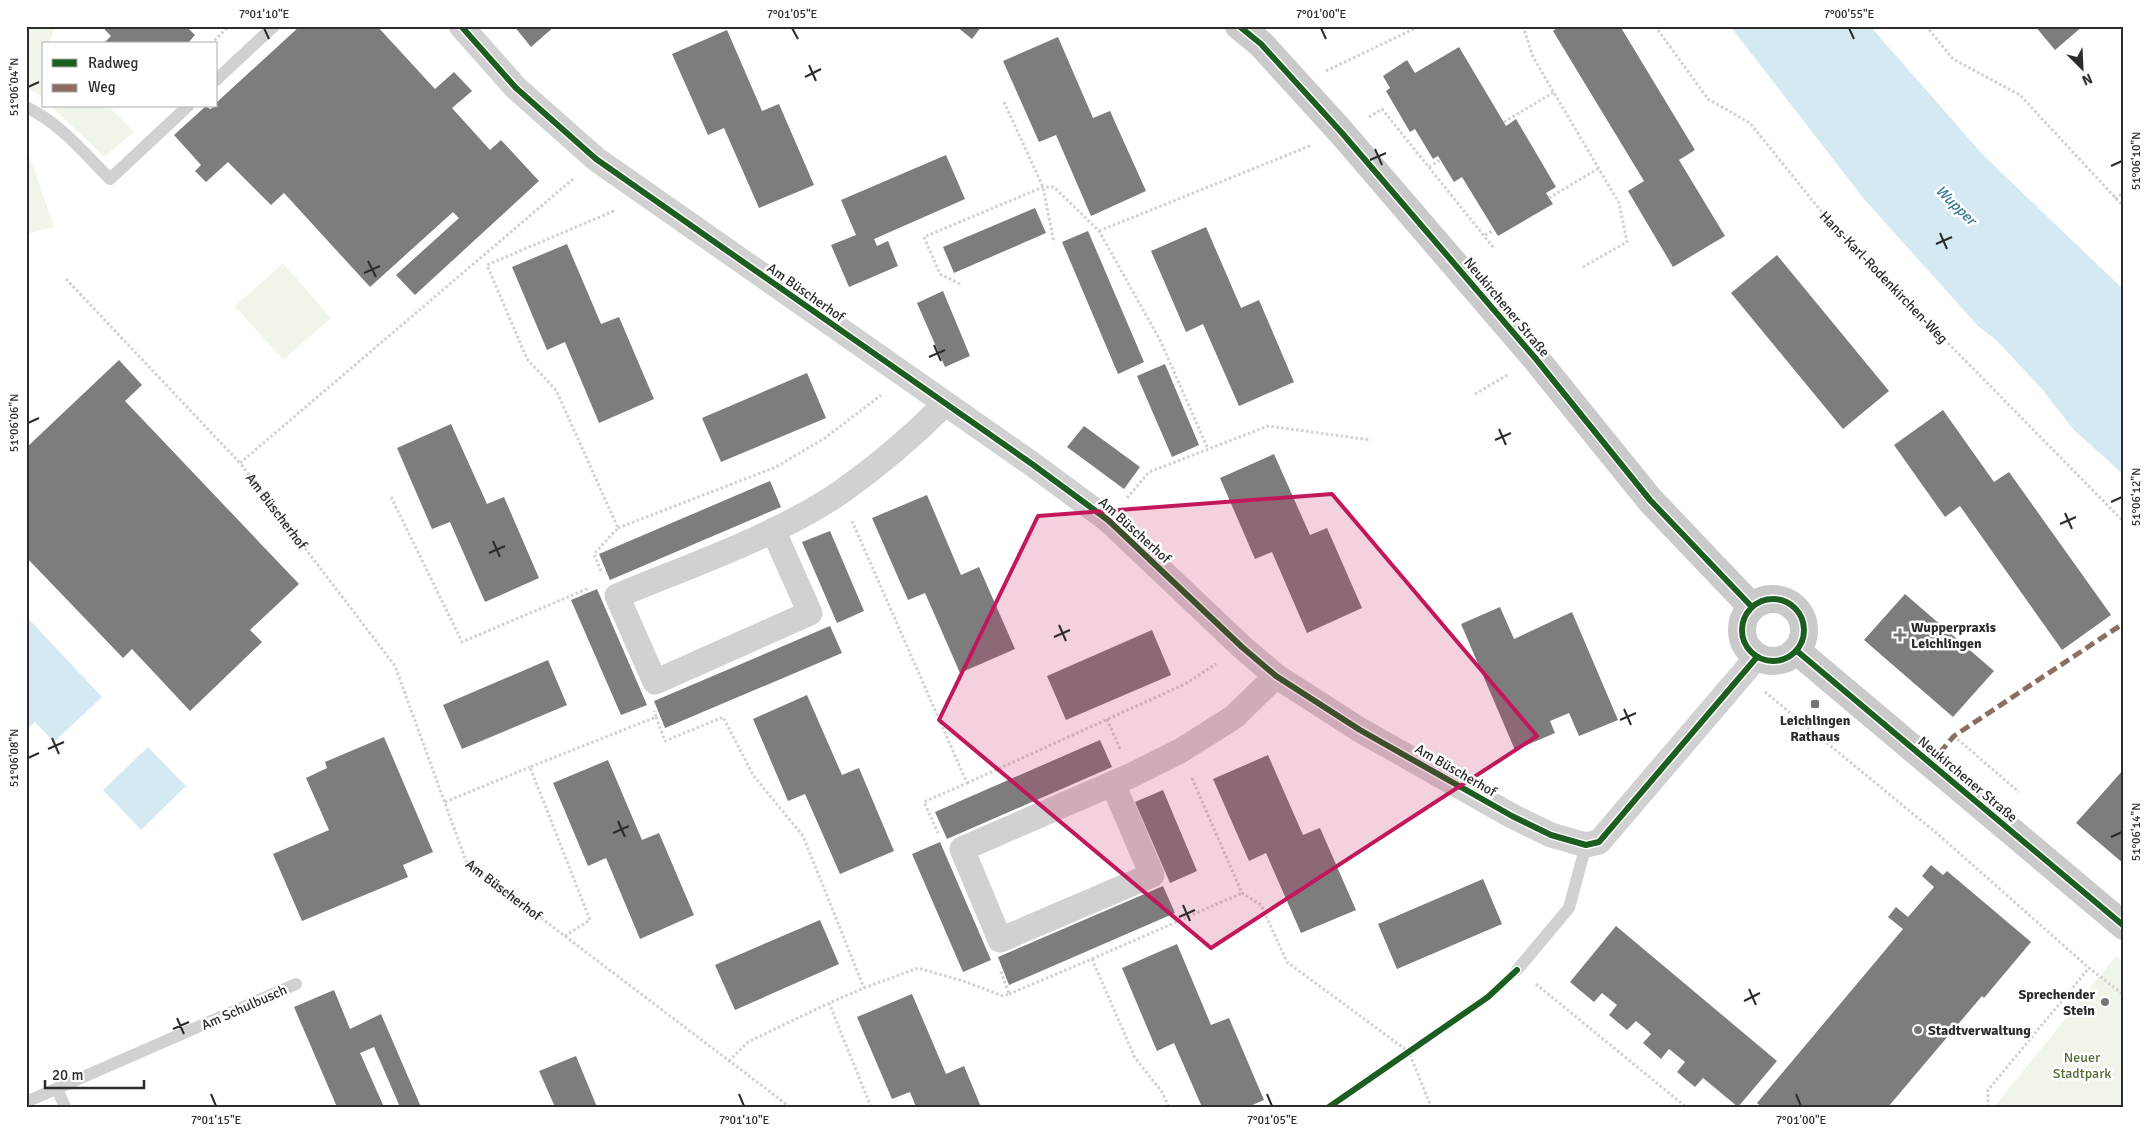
<svg xmlns="http://www.w3.org/2000/svg" width="2150" height="1133" font-family="Signika,sans-serif">
<style>
.green{fill:#f0f5ea}
.water{fill:#d4e9f2}
.building{fill:#7d7d7d}
.lines{fill:none;stroke-linecap:round;stroke-linejoin:round}
.path{stroke:#d1d1d1;stroke-width:3;stroke-dasharray:2.5 2.5;stroke-linecap:butt}
.lane{stroke:#d1d1d1;stroke-width:12}
.street{stroke:#d1d1d1;stroke-width:25}
.secondary{stroke:#cacaca;stroke-width:28}
.quiet{stroke:#8d6e63;stroke-width:5;stroke-dasharray:10 5;stroke-linecap:butt}
.cycleway-casing{stroke:#fff;stroke-width:9}
.cycleway{stroke:#1b5e20;stroke-width:6}
.marked{fill:#c2185b;fill-opacity:0.2;stroke:#c2185b;stroke-width:4;stroke-linejoin:round}
.ticks{fill:none;stroke:#2c2c2c;stroke-width:2}
.poi-dot{fill:#767676;stroke:#fff;stroke-width:2}
.labels{text-anchor:middle;stroke-width:5;stroke-linejoin:round;paint-order:stroke}
.street-label{font-size:14px;fill:#2c2c2c;stroke:#fff}
.poi-label{font-size:14px;font-weight:bold;fill:#2c2c2c;stroke:#fff;text-anchor:start}
.park-label{font-size:14px;fill:#536b37;stroke:#fff}
.water-label{font-size:15px;font-style:italic;fill:#357794;stroke:#fff}
.neatline{fill:none;stroke:#2c2c2c;stroke-width:2}
.ticks-label{font-size:12px;text-anchor:middle;fill:#2c2c2c}
</style>
<rect width="100%" height="100%" fill="#fff"/>
<path class="green" d="M26,26H56L48,44H44V99L37,93L26,89Z
M51,106H109L134,132L104,157Z
M26,146L54,227L26,234Z
M283,263L331,318L283,360L235,306Z
M2116,956L2124,963V1107H1994Z"/>
<path class="water" d="M1730,26H1870L1984,156L2124,290V475L2074,430L2041,388L1997,341L1977,325L1864,199Z
M26,616L102,697L54,742L35,722L27,729L26,728Z
M148,747L186,786L141,830L103,790Z"/>
<path class="building" d="M105,26H186L195,35L187,44H103L111,36L105,30Z
M300,26H377L435,89L454,72L472,91L452,108L490,150L501,140L539,181L415,295L396,275L459,218L453,212L370,287L284,193L271,205L228,162L206,182L195,171L201,165L174,135L206,106L210,109L216,106V103Z
M514,26H555L531,47Z
M956,26H982L972,39Z
M1560,26H1620L1695,150L1679,160L1725,236L1673,267L1628,191L1644,181L1553,31Z
M2035,26H2083L2055,50Z
M727,30L762,111L779,104L814,185L759,208L724,128L708,135L672,54Z
M1058,37L1093,118L1110,111L1146,191L1091,216L1056,135L1039,142L1003,61Z
M1459,47L1506,126L1516,119L1556,187L1546,193L1553,204L1498,236L1462,177L1454,182L1438,156L1433,159L1415,129L1410,132L1386,91L1390,88L1383,76L1407,60L1415,73Z
M946,155L965,199L874,239L877,246L888,241L898,266L849,287L831,245L856,235L841,200Z
M1035,208L1046,233L954,273L943,247Z
M1206,227L1241,308L1259,300L1294,382L1239,406L1203,324L1186,332L1151,251Z
M1088,231L1144,362L1118,374L1062,242Z
M567,244L601,324L619,317L654,399L599,423L565,342L547,350L512,267Z
M1777,255L1889,391L1843,429L1731,293Z
M943,291L970,356L945,367L917,303Z
M119,360L142,385L125,401L299,584L250,630L262,642L190,711L132,649L123,658L26,557V448Z
M1165,364L1199,445L1172,457L1137,376Z
M807,373L826,418L721,462L702,418Z
M1943,410L1994,482L2009,472L2111,615L2062,650L1960,506L1945,517L1894,445Z
M451,424L487,504L504,497L539,578L485,602L450,522L432,529L397,448Z
M1084,426L1140,467L1124,489L1067,447Z
M1274,454L1310,535L1327,528L1362,608L1307,633L1272,552L1255,559L1220,478Z
M770,481L781,507L610,580L599,554Z
M927,495L961,575L979,567L1015,649L960,673L925,593L908,600L872,518Z
M830,531L864,611L837,623L802,542Z
M597,589L647,705L621,715L571,600Z
M1905,594L1994,671L1953,717L1864,640Z
M1500,607L1514,639L1572,612L1618,720L1579,736L1569,713L1550,721L1555,733L1515,750L1461,624Z
M830,626L842,653L665,728L654,701Z
M1152,630L1171,675L1066,720L1047,676Z
M548,660L567,705L462,749L443,705Z
M807,695L842,775L859,768L894,851L840,874L805,794L788,801L753,719Z
M384,737L433,852L403,865L408,877L302,921L273,854L329,830L306,778L327,768L325,762Z
M1100,740L1112,767L947,839L935,812Z
M1268,755L1303,835L1320,828L1356,910L1301,933L1266,853L1249,861L1213,779Z
M608,760L642,840L659,833L694,915L640,939L606,858L588,866L553,783Z
M2124,769V864L2076,823Z
M1163,790L1197,871L1170,883L1135,802Z
M940,842L991,960L963,972L912,854Z
M1931,865L1943,875L1947,871L2031,942L1984,998L1982,996L1888,1107H1762L1757,1103L1903,929L1888,917L1896,907L1908,917L1934,887L1922,876Z
M1483,879L1502,924L1397,969L1378,924Z
M1163,886L1175,913L1009,985L998,957Z
M820,920L839,964L735,1010L715,965Z
M1616,926L1777,1061L1738,1107L1703,1078L1695,1087L1677,1072L1685,1062L1669,1049L1661,1059L1643,1043L1651,1034L1648,1031L1636,1021L1627,1030L1609,1015L1617,1005L1602,993L1594,1002L1570,982Z
M1177,944L1211,1025L1229,1018L1264,1100L1248,1107H1202L1174,1043L1157,1051L1122,968Z
M334,990L350,1029L381,1014L421,1107H400L374,1047L360,1053L384,1107H337L294,1007Z
M912,994L946,1074L964,1066L981,1107H916L910,1092L892,1099L857,1017Z
M576,1056L597,1107H555L539,1071Z"/>
<g class="lines">
<g class="path">
<path d="M1523,26L1533,57L1619,203L1627,242L1581,268"/>
<path d="M1655,26L1708,99L1750,123L1833,226L2124,522"/>
<path d="M1926,26L1953,59L2020,95L2124,207"/>
<path d="M211,44L229,26"/>
<path d="M1326,71L1420,26"/>
<path d="M1004,102L1043,187L1054,243"/>
<path d="M1369,117L1382,109L1493,247"/>
<path d="M1504,122L1554,92"/>
<path d="M1429,167L1440,160"/>
<path id="s1" d="M573,179L240,463L395,666L466,861L790,1107"/>
<path d="M1549,198L1599,168"/>
<path d="M2115,199L2124,192"/>
<path d="M1099,231L1312,145"/>
<path d="M1485,235L1494,230"/>
<path d="M66,279L240,463"/>
<path d="M960,284L940,274L924,237L1043,187H1054L1099,231L1161,342L1208,449"/>
<path d="M1475,394L1509,374"/>
<path d="M391,497L462,642L589,588"/>
<path d="M1127,498L1149,472L1268,426L1371,440"/>
<path d="M852,521L967,783L924,802L938,833"/>
<path d="M618,528L776,467L825,438L881,395"/>
<path d="M601,571L594,554L618,528L556,390L527,359L487,265L616,210"/>
<path d="M1765,692L1940,836L2089,968L2124,995"/>
<path d="M656,717L665,741L723,717L753,775L803,836L864,988"/>
<path d="M1107,719L1120,749"/>
<path d="M1954,736L2019,792"/>
<path d="M1192,778L1242,893L1261,905L1287,962L1409,1052L1431,1107"/>
<path d="M967,783L1185,684L1216,664"/>
<path d="M445,802L530,767"/>
<path d="M565,936L590,920L530,767L656,717L654,711"/>
<path d="M1092,959L1242,893"/>
<path d="M1536,984L1686,1107"/>
<path d="M1009,994L1092,959L1135,1058L1162,1092L1169,1107"/>
<path d="M729,1061L748,1042L829,1003"/>
<path d="M871,1107L829,1003L864,988L918,968L963,981L1003,996L1009,994L1000,969"/>
<path d="M1988,1107V1090L2089,968"/>
</g>
<path class="lane" d="M216,80L274,26
M26,107C60,123 84,153 110,179L188,106
M1517,970L1569,908L1586,845
M57,1089L65,1107
M26,1102L296,984"/>
<path class="street" d="M461,26L516,88L596,159L1032,464L1108,520L1242,647L1276,676L1360,730L1512,816L1551,835L1586,845L1599,842L1757,657
M773,530L810,613L655,682L617,596C689,566 777,536 841,492C878,466 913,436 945,404
M1113,784L1152,875L1000,940L962,849L1132,775L1180,751L1234,717L1276,676"/>
<path class="secondary" d="M1239,26L1261,44L1342,133L1536,359L1650,500L1752,607
M1742 630a31 31 0 1 1 62 0a31 31 0 1 1-62 0Z
M1797,651L2124,926"/>
<path class="quiet" d="M1930,764L1954,736L2124,623"/>
<g class="cycleway-casing">
<path id="cycleway" d="M461,26L516,88L596,159L1032,464L1108,520L1242,647L1276,676L1360,730L1512,816L1551,835L1586,845L1599,842L1757,657
M1239,26L1261,44L1342,133L1536,359L1650,500L1752,607
M1742 630a31 31 0 1 1 62 0a31 31 0 1 1-62 0Z
M1797,651L2124,926
M1329,1107L1488,997L1517,970"/>
</g>
<use href="#cycleway" class="cycleway"/>
</g>
<path class="marked" d="M1332,494L1537,736L1211,948L939,720L1038,516Z"/>
<path class="ticks" d="M264,28L269,39M792,28L798,39M1321,28L1326,39M1849,28L1854,39M809,65L816,81M805,77L821,69M28,87L39,82M1375,149L1382,165M1370,160L1386,153M2111,166L2122,161M1940,233L1947,249M1936,244L1952,237M368,261L376,277M364,273L380,266M934,345L941,361M929,357L945,350M28,423L39,418M1499,429L1506,445M1495,440L1511,433M2111,502L2122,497M2065,513L2072,529M2060,524L2076,517M493,541L500,557M489,553L505,546M1059,625L1066,641M1054,637L1070,630M1624,709L1631,725M1620,720L1636,713M52,738L59,754M48,749L64,742M28,758L39,753M618,821L625,837M613,833L629,826M2111,837L2122,832M1183,905L1190,921M1179,917L1195,910M1749,989L1756,1005M1744,1001L1760,993M177,1018L184,1034M173,1029L189,1022M211,1094L216,1106M739,1094L744,1106M1267,1094L1272,1106M1796,1094L1801,1106"/>
<g class="poi-dot">
<path d="M1897.5 627.5h5v5h5v5h-5v5h-5v-5h-5v-5h5z"/>
<rect x="1810" y="699" width="10" height="10" rx="2.5"/>
<circle cx="2105" cy="1002" r="5"/>
<circle cx="1918" cy="1030" r="5"/>
</g>
<g class="labels">
<g class="street-label">
<text transform="translate(1884 277) rotate(46)" y="5">Hans-Karl-Rodenkirchen-Weg</text>
<text transform="translate(806 292) rotate(35)" y="5">Am Büscherhof</text>
<text transform="translate(1507 307) rotate(50)" y="5">Neukirchener Straße</text>
<text dy="5" stroke="none"><textPath href="#s1" startOffset="498">Am Büscherhof</textPath></text>
<text transform="translate(1135 530) rotate(42)" y="5">Am Büscherhof</text>
<text transform="translate(1456 770) rotate(30)" y="5">Am Büscherhof</text>
<text transform="translate(1968 779) rotate(40)" y="5">Neukirchener Straße</text>
<text dy="5" stroke="none"><textPath href="#s1" startOffset="948">Am Büscherhof</textPath></text>
<text transform="translate(244 1007) rotate(-24)" y="5">Am Schulbusch</text>
</g>
<g class="poi-label">
<text x="1911" y="632">Wupperpraxis<tspan x="1911" dy="16">Leichlingen</tspan></text>
<text x="1815" y="725" text-anchor="middle">Leichlingen<tspan x="1815" dy="16">Rathaus</tspan></text>
<text x="2095" y="999" text-anchor="end">Sprechender<tspan x="2095" dy="16">Stein</tspan></text>
<text x="1928" y="1035">Stadtverwaltung</text>
</g>
<g class="park-label">
<text x="2082" y="1062">Neuer<tspan x="2082" dy="16">Stadtpark</tspan></text>
</g>
<g class="water-label">
<text transform="translate(1956 205) rotate(44)" y="5">Wupper</text>
</g>
</g>
<rect width="2150" height="1133" fill="none" stroke="#ffffff" stroke-width="55"/>
<rect x="42" y="42" width="175" height="65" fill="#ffffff" stroke="#ababab"/>
<rect x="52" y="59" width="25" height="8" fill="#1b5e20" stroke="#ababab"/>
<text x="88" y="68" font-size="15" fill="#2c2c2c">Radweg</text>
<rect x="52" y="84" width="25" height="8" fill="#8d6e63" stroke="#ababab"/>
<text x="88" y="92" font-size="15" fill="#2c2c2c">Weg</text>
<g transform="translate(2082 68) rotate(156)" stroke="#ffffff" stroke-width="4" paint-order="stroke">
<path d="M0-4L9 19L0 12L-9 19Z" fill="#2c2c2c"/>
<text y="-8" font-size="14" font-weight="bold" text-anchor="middle" fill="#2c2c2c">N</text>
</g>
<path d="M45 1080v8h99v-8" fill="none" stroke="#2c2c2c" stroke-width="2.5"/>
<text x="52" y="1080" font-size="15" fill="#2c2c2c" stroke="#ffffff" stroke-width="4" paint-order="stroke">20 m</text>
<rect x="28" y="28" width="2094" height="1078" class="neatline"/>
<g class="ticks-label">
<text x="264" y="18">7°01'10"E</text>
<text x="792" y="18">7°01'05"E</text>
<text x="1321" y="18">7°01'00"E</text>
<text x="1849" y="18">7°00'55"E</text>
<text transform="translate(14 87) rotate(-90)" y="4">51°06'04"N</text>
<text transform="translate(2136 161) rotate(-90)" y="4">51°06'10"N</text>
<text transform="translate(14 423) rotate(-90)" y="4">51°06'06"N</text>
<text transform="translate(2136 497) rotate(-90)" y="4">51°06'12"N</text>
<text transform="translate(14 758) rotate(-90)" y="4">51°06'08"N</text>
<text transform="translate(2136 832) rotate(-90)" y="4">51°06'14"N</text>
<text x="216" y="1124">7°01'15"E</text>
<text x="744" y="1124">7°01'10"E</text>
<text x="1272" y="1124">7°01'05"E</text>
<text x="1801" y="1124">7°01'00"E</text>
</g>
</svg>
